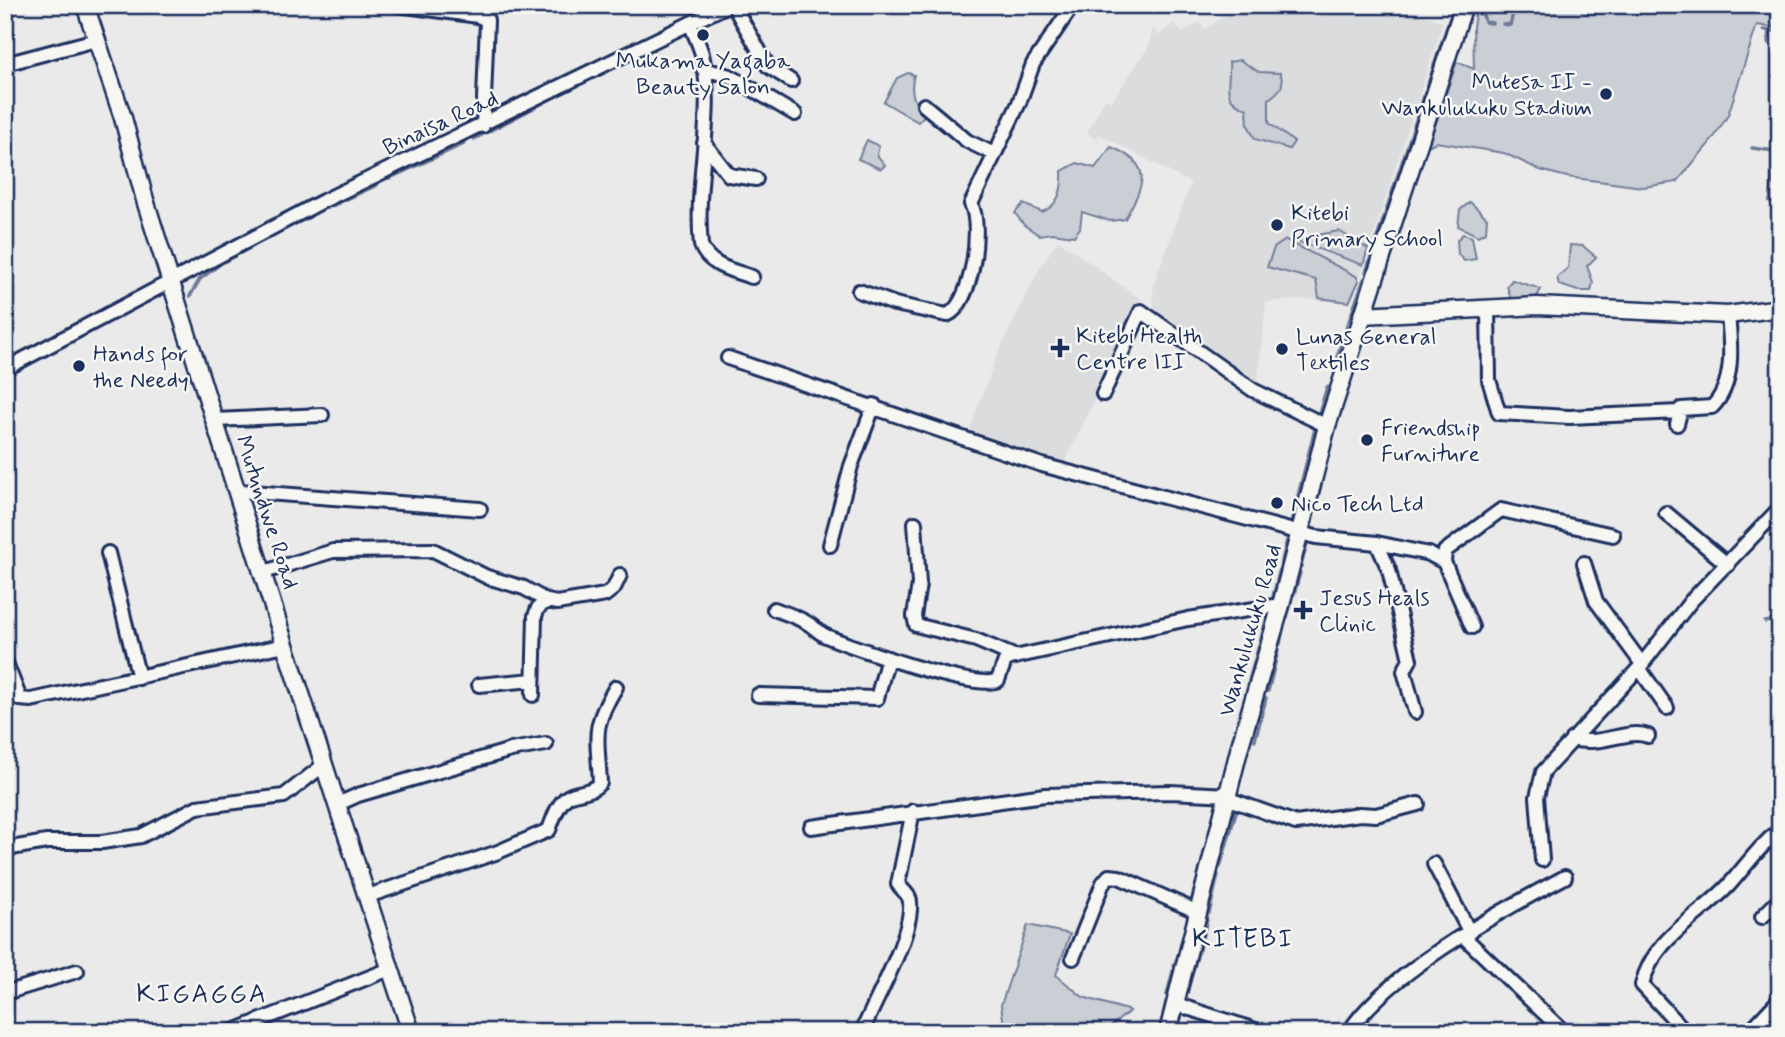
<svg xmlns="http://www.w3.org/2000/svg" width="1785" height="1037" font-family="Mynerve,sans-serif">
<style>
.built{fill:#dadcde}
.green{fill:#caced5;stroke:#727e9a;stroke-width:2}
.lines{fill:none;stroke-linecap:round;stroke-linejoin:round}
.stream{stroke:#6c7995;stroke-width:3.5}
.street-casing{stroke:#1b2f5e;stroke-width:18}
.secondary-casing{stroke:#1b2f5e;stroke-width:21}
.street{stroke:#f6f6f2;stroke-width:12}
.secondary{stroke:#f6f6f2;stroke-width:16}
.poi-dot{fill:#1b2f5e;stroke:#f6f6f2;stroke-width:2.5}
.labels{text-anchor:middle;stroke-width:5;stroke-linejoin:round;paint-order:stroke}
.poi-label{font-size:23px;fill:#1b2f5e;stroke:#f6f6f2;text-anchor:start}
.street-label{font-size:23px;fill:#1b2f5e;stroke:#f6f6f2}
.quarter-label{font-size:26px;letter-spacing:2px;fill:#1b2f5e;stroke:#f6f6f2}
</style>
<rect width="100%" height="100%" fill="#e9eae9"/>
<filter id="ink" filterUnits="userSpaceOnUse"><feTurbulence type="fractalNoise" baseFrequency=".0143" numOctaves="2"/><feDisplacementMap in="SourceGraphic" scale="14" xChannelSelector="R" yChannelSelector="G"/><feConvolveMatrix kernelMatrix="1 2 1 2 8 2 1 2 1" color-interpolation-filters="sRGB"/></filter>
<g filter="url(#ink)">
<path class="built" d="M1244,5H1393L1443,22L1351,304L1311,299L1266,302L1257,388L1154,312L1153,286L1191,183L1099,134L1096,139L1087,133L1105,99L1111,102L1148,48L1153,28L1158,36L1175,23L1182,33L1200,22L1204,29Z
M1058,240L1142,300L1062,468L967,438L995,360L1038,271Z"/>
<path class="green" d="M1477,5H1780V29L1757,25L1728,115L1713,139L1677,182L1643,187L1567,177L1540,170L1504,153L1436,142L1428,146L1457,62L1474,69L1473,26Z
M1240,60L1259,72L1280,73C1286,87 1279,91 1269,99V123L1294,142L1289,149L1255,139L1248,125L1247,109C1219,97 1231,87 1229,62Z
M908,73L914,75C909,92 914,102 924,116L918,122L884,102L897,78Z
M1780,130V202L1779,205L1769,202C1774,178 1773,154 1780,130Z
M867,140L879,146L877,155L885,165L881,169L858,159Z
M1111,147C1156,165 1143,186 1125,219L1110,221L1082,212L1080,228L1074,236L1052,233L1039,235L1024,225L1015,213L1023,204L1042,212C1060,205 1063,188 1062,171L1077,163L1095,168Z
M1470,202L1487,218L1486,232L1478,236L1458,226L1460,210Z
M1339,231L1368,249L1363,265L1299,242L1301,238Z
M1463,234L1472,237L1476,259L1464,261L1458,254L1457,240Z
M1286,240L1356,276L1359,281L1349,302L1319,298L1316,280L1267,267L1274,248Z
M1570,245L1583,246L1596,257L1587,266L1593,282L1591,291H1578L1559,285L1557,277L1568,268Z
M1512,280L1541,289L1534,302L1517,303L1511,299L1507,286Z
M1028,925L1070,934L1056,975L1083,997L1130,1011L1103,1032H1005L1001,1005Z"/>
<g class="lines">
<path class="stream" d="M708,6L709,5
M1482,12L1485,22L1492,23
M1503,24L1510,25L1514,10
M1465,29L1471,10
M664,30L702,9
M1764,30L1780,32
M1768,43L1770,31
M635,57L668,42
M1774,76L1780,77
M1439,108L1463,36
M1770,116H1780
M474,139L587,80
M1752,148L1774,151L1780,130
M390,178L464,144
M347,181L361,175
M332,206L377,185
M276,218L339,185
M286,228L310,217
M248,234L268,222
M228,259L269,237
M1366,272L1454,5
M1384,274L1422,159
M190,296L200,279L220,264
M1349,321L1364,279
M1346,332L1347,324
M1337,358L1343,337
M1318,417L1327,387
M1332,439L1337,420
M1315,507L1322,479
M1291,523L1315,429
M1310,531L1314,513
M1301,566L1308,540
M1294,594L1300,573
M1272,601L1289,532
M1285,622L1290,607
M1765,622L1780,619
M1280,644L1282,633
M1249,681L1269,610
M1268,691L1278,651
M1241,715L1246,696
M1255,740L1266,698
M1220,867L1238,805
M1192,898L1207,846
M1209,913L1218,875
M1180,949L1189,913
M1174,966L1179,953
M1167,995L1173,971
M1184,1003L1207,920
M1163,1015L1166,1002
M1159,1032L1162,1019
M1177,1032L1182,1014"/>
<g class="street-casing">
<path id="street" d="M399,5L478,16L487,20L483,126
M733,5L768,66L791,81
M690,23C694,33 699,44 702,54C716,112 694,183 701,245C708,266 734,271 752,277
M5,64L96,40
M703,69L730,76L795,114
M924,105L967,141L994,154
M704,143L729,175L756,179
M859,291L895,304L947,315C972,305 983,226 971,204L1019,103L1033,64L1073,5
M1488,308L1489,380L1499,413L1569,417L1679,412
M728,358L1042,465L1316,537L1377,543L1389,570L1410,660L1404,671L1415,712
M5,369L323,201L728,5
M1103,394L1141,311L1253,390L1327,426
M215,420L322,415
M1677,424L1681,409L1712,407C1735,384 1731,345 1728,315
M239,491L480,509
M1666,513L1728,565
M915,523L919,584L914,616L916,625L976,640L1016,657
M1377,543L1429,554L1444,562L1472,627
M830,545L851,466L874,405
M108,553L139,678
M1444,562L1445,551L1501,510L1613,535
M1584,563L1596,601L1642,664
M264,572L333,551L433,550L487,577L524,588L547,601L557,603L605,595L614,588L620,575
M774,609C785,613 798,617 809,624C815,628 819,633 826,636C852,647 978,692 998,680L1005,661L1010,658L1188,619L1281,605
M5,660L20,699L31,700L285,645
M479,685L533,680
M533,695L535,616L538,608L547,601
M758,695L877,698L888,658
M1667,708L1639,668L1691,601L1780,508
M1572,739C1603,747 1627,728 1648,736
M1229,799L1296,823L1360,814L1376,815L1418,804
M338,804L358,795L511,750L546,744
M811,827L1045,795L1170,792L1230,795
M5,849L47,842H102L141,836L197,807L284,796L325,764
M1542,860L1537,797L1543,772L1639,668
M1434,864L1470,933
M368,896L498,852L549,830C553,819 558,802 569,796C581,790 590,794 600,783C598,737 590,730 616,687
M1762,917L1780,899
M1464,937L1564,1032
M1073,958L1103,883L1109,876L1119,877L1198,912
M5,993L77,971
M1175,1004L1262,1032
M231,1032L390,969
M862,1032C875,1000 913,935 910,902C910,895 902,890 898,884L913,811
M1349,1032C1385,974 1504,909 1565,877
M1686,1032L1642,985C1653,938 1698,918 1729,885C1746,866 1759,846 1780,830
M1749,1032L1780,999"/>
</g>
<g class="secondary-casing">
<path id="secondary" d="M85,5L123,118L145,200L285,645L411,1032
M1362,315L1537,306L1728,315L1780,308
M1168,1032L1240,746L1281,605L1327,426L1464,5"/>
</g>
<use href="#street" class="street"/>
<use href="#secondary" class="secondary"/>
</g>
</g>
<g class="poi-dot">
<circle cx="703" cy="35" r="7"/>
<circle cx="1606" cy="94" r="7"/>
<circle cx="1277" cy="225" r="7"/>
<path d="M1056.5 337.5h7v7h7v7h-7v7h-7v-7h-7v-7h7z"/>
<circle cx="1282" cy="349" r="7"/>
<circle cx="79" cy="366" r="7"/>
<circle cx="1367" cy="440" r="7"/>
<circle cx="1277" cy="503" r="7"/>
<path d="M1299.5 599.5h7v7h7v7h-7v7h-7v-7h-7v-7h7z"/>
</g>
<g class="labels">
<g class="poi-label">
<text x="703" y="68" text-anchor="middle">Mukama Yagaba<tspan x="703" dy="26">Beauty Salon</tspan></text>
<text x="1592" y="89" text-anchor="end">Mutesa II -<tspan x="1592" dy="26">Wankulukuku Stadium</tspan></text>
<text x="1291" y="220">Kitebi<tspan x="1291" dy="26">Primary School</tspan></text>
<text x="1076" y="343">Kitebi Health<tspan x="1076" dy="26">Centre III</tspan></text>
<text x="1296" y="344">Lunas General<tspan x="1296" dy="26">Textiles</tspan></text>
<text x="93" y="361">Hands for<tspan x="93" dy="26">the Needy</tspan></text>
<text x="1381" y="435">Friendship<tspan x="1381" dy="26">Furniture</tspan></text>
<text x="1291" y="511">Nico Tech Ltd</text>
<text x="1319" y="605">Jesus Heals<tspan x="1319" dy="26">Clinic</tspan></text>
</g>
<g class="street-label">
<text transform="translate(440 122) rotate(-25)" y="8">Binaisa Road</text>
<text transform="translate(268 512) rotate(72)" y="8">Mutundwe Road</text>
<text transform="translate(1249 630) rotate(-74)" y="8">Wankulukuku Road</text>
</g>
<g class="quarter-label">
<text x="1243" y="947">KITEBI</text>
<text x="202" y="1002">KIGAGGA</text>
</g>
</g>
<rect width="1785" height="1037" fill="none" stroke="#f6f6f2" stroke-width="28"/>
<rect x="14" y="14" width="1757" height="1009" fill="none" stroke="#1b2f5e" stroke-width="2.5" filter="url(#ink)"/>
</svg>
